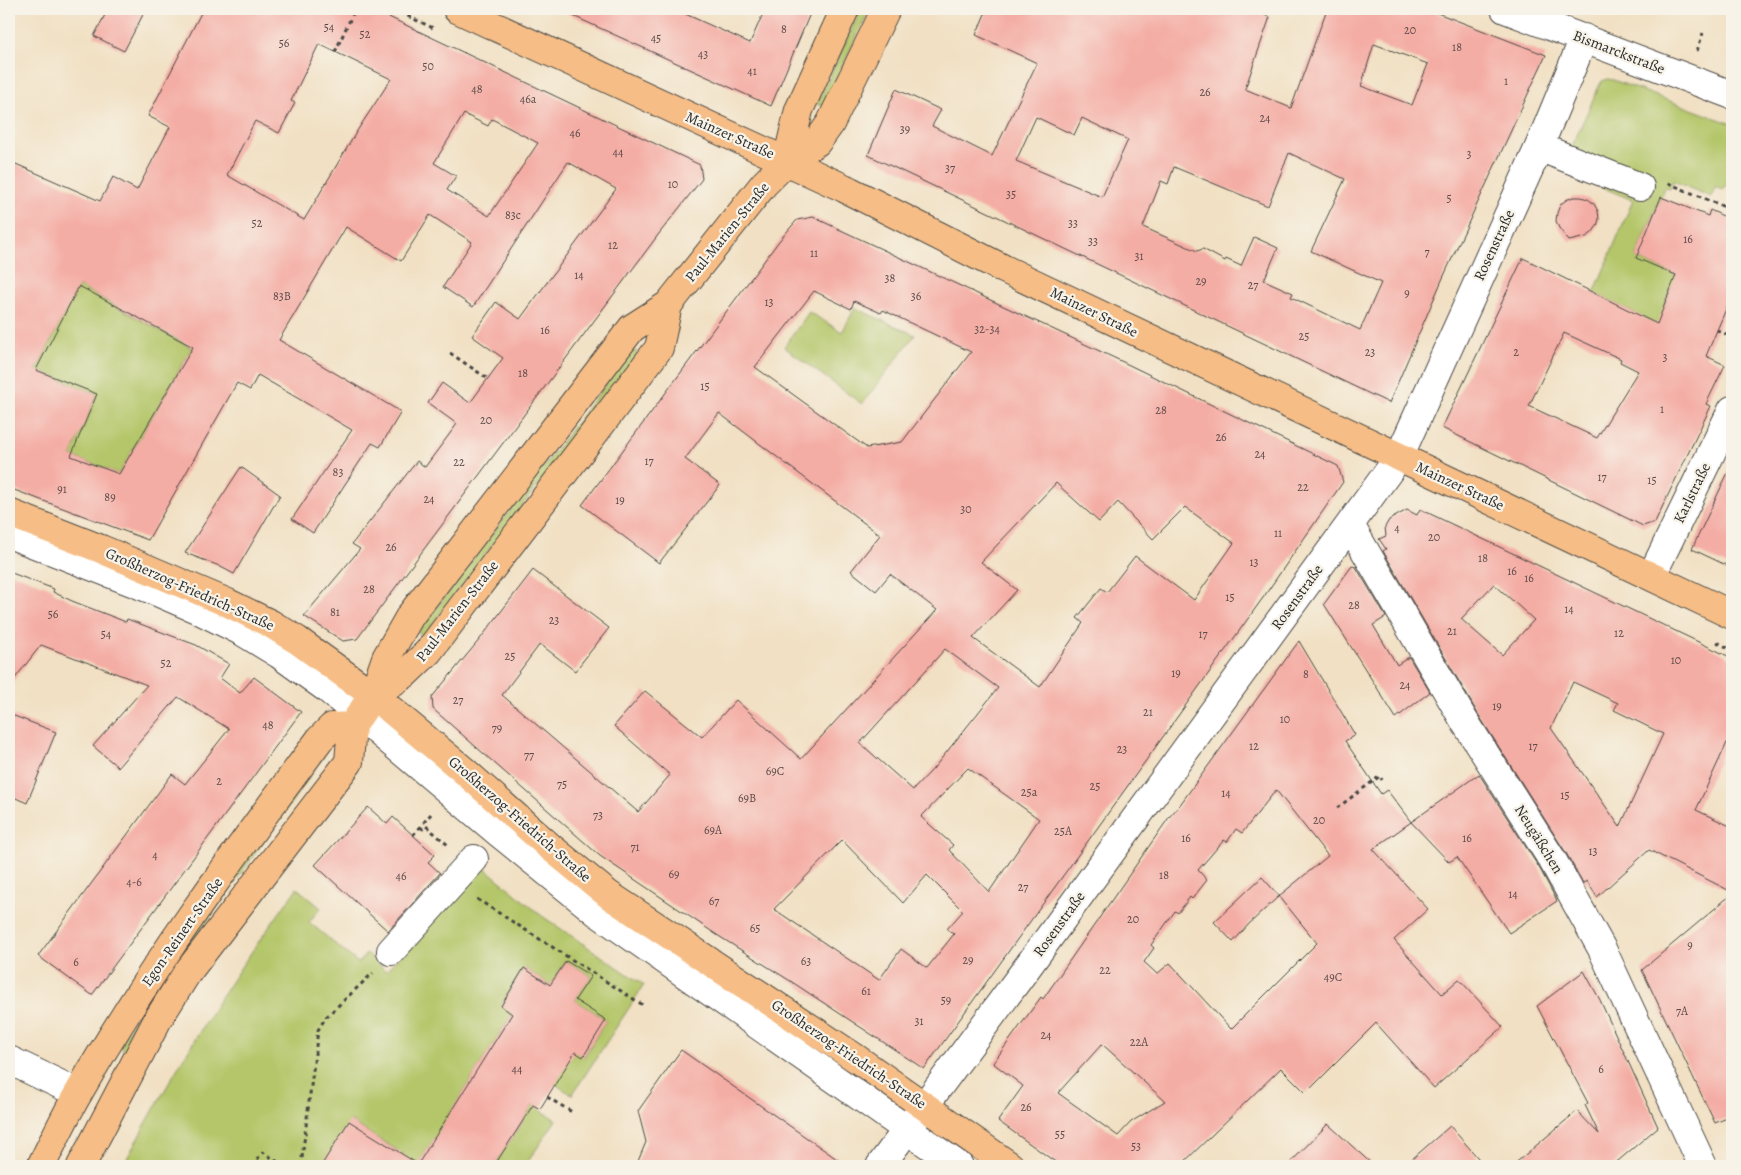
<svg xmlns="http://www.w3.org/2000/svg" width="1741" height="1175" font-family="Alegreya,serif">
<style>
.green{fill:#b4c669;stroke:#70784a}
.building{fill:#f4ada5;fill-rule:evenodd}
.lines{fill:none;stroke-linecap:round;stroke-linejoin:round}
.minor-casing{stroke:#494642;stroke-width:30}
.major-casing{stroke:#494642;stroke-width:30}
.path{stroke:#494642;stroke-width:3;stroke-dasharray:4 4;stroke-linecap:butt}
.minor{stroke:#fff;stroke-width:28}
.major{stroke:#f6be86;stroke-width:28}
.labels{text-anchor:middle;stroke-width:4.5;stroke-linejoin:round;paint-order:stroke}
.number-label{font-size:12px;fill:#5d4c4a}
.street-label{font-size:15px;fill:#2b2b2b;stroke:#f7f3e8}
</style>
<rect width="100%" height="100%" fill="#f7f3e8"/>
<filter id="ink" filterUnits="userSpaceOnUse"><feTurbulence type="fractalNoise" baseFrequency=".02" numOctaves="2"/><feDisplacementMap in="SourceGraphic" scale="10" xChannelSelector="R" yChannelSelector="G"/><feConvolveMatrix kernelMatrix="1 2 1 2 8 2 1 2 1" color-interpolation-filters="sRGB"/></filter>
<filter id="wash" filterUnits="userSpaceOnUse"><feTurbulence type="fractalNoise" baseFrequency=".0096" numOctaves="4" result="noise"/><feDisplacementMap in="SourceGraphic" scale="20" xChannelSelector="R" yChannelSelector="G"/><feGaussianBlur stdDeviation="1.12" result="paint"/><feColorMatrix in="noise" values="0 0 0 0 0 0 0 0 0 0 0 0 0 0 0 0 0 1.4 0 .05"/><feComposite in="paint" operator="in"/></filter>
<g filter="url(#wash)">
<rect width="100%" height="100%" fill="#f1e0c3"/>
<path class="green" d="M861,9H870L823,106L817,104Z
M1608,79L1613,80L1732,124V187L1726,184L1723,190L1715,187L1711,197L1673,181L1670,189L1665,187L1636,258L1682,278L1670,289L1664,306L1674,333L1594,293L1633,200L1561,171L1599,86L1602,81Z
M79,286L192,348L119,474L71,456L97,394L36,370Z
M855,308L915,335L862,404L784,347L809,312L842,332Z
M631,351H636L637,355L423,636L418,632Z
M324,756L176,965L130,1047L124,1050L121,1048V1043L168,961Z
M481,865L542,916L644,985L572,1095L549,1080L569,1048L584,1057L606,1020L575,1000L591,976L566,961L550,985L524,968L501,1005L512,1014L417,1166H396L403,1154L350,1121L324,1162L330,1166H123C155,1105 190,1046 227,988C249,954 274,921 297,888L321,908L309,922L358,963L367,953L386,971Z
M533,1105L556,1120L525,1166H494Z"/>
<g id="blocks">
<path class="building" d="M108,9H146L124,51L94,36Z
M203,9H372L700,165L702,179L658,235L357,639L343,641L304,616L360,549L352,544L417,461L425,467L457,424L428,403L442,383L470,403L503,358L472,336L496,302L520,319L616,189L568,162L473,307L443,287L472,242L430,215L401,261L346,227L279,340L401,412L380,447L372,443L313,533L292,519L352,430L258,375L250,390L237,383L148,540L9,488V161L100,201L113,177L137,190L170,127L148,116ZM319,44L391,79L357,131L304,220L227,175L255,121L279,133L295,103L291,101ZM464,114L488,126L492,119L538,143L489,216L447,190L456,176L434,163ZM79,286L193,347L119,474L71,456L97,394L36,370Z
M558,9H674L750,43L765,9H812L771,106Z
M987,9H1249L1270,17L1245,89L1291,108L1327,9H1427L1546,55L1442,280L1389,403L868,155L896,89L941,110L932,126L992,156L1037,63L976,35ZM1374,44L1428,64L1412,105L1361,86ZM1036,117L1074,135L1082,118L1128,140L1102,197L1016,161ZM1289,153L1345,179L1311,251L1381,283L1360,330L1291,297L1293,293L1264,280L1278,248L1254,237L1241,266L1226,259L1225,261L1203,249L1197,251L1143,227L1161,181L1168,184L1174,167L1268,206Z
M1573,197H1581L1588,199L1594,204L1598,211L1599,219L1597,226L1592,233L1586,237L1569,241L1559,228L1556,221L1557,213L1560,205L1566,200Z
M1661,197L1708,216L1710,210L1732,220V295L1706,356L1725,365L1706,404L1711,406L1655,522L1643,526L1442,428L1523,258L1657,324L1676,275L1636,258ZM1564,333L1621,359L1620,362L1638,371L1597,438L1529,406Z
M813,217L1123,362L1338,466L1343,482L1265,595L924,1069L792,982L717,935L600,856L433,709L432,697L480,639L533,570L609,628L575,671L540,644L502,695L638,812L670,775L614,726L645,691L702,737L736,700L801,759L937,610L890,574L876,591L851,571L880,535L719,413L685,459L720,485L659,563L582,505L779,241L797,220ZM814,291L851,309L854,301L881,313L883,310L971,352L902,442L867,448L755,367ZM1056,483L1099,522L1118,502L1153,539L1185,507L1234,543L1194,600L1135,556L1107,592L1101,588L1077,618L1083,623L1040,687L973,638L1017,590L981,562ZM945,649L998,688L933,769L913,790L860,743ZM968,768L1039,819L989,892L949,850L953,845L921,817ZM842,840L903,903L927,875L963,911L947,929L954,934L927,968L901,949L879,980L774,909Z
M1732,464V568L1692,549Z
M241,467L280,495L234,574L217,565L185,553Z
M1420,509L1732,658V732L1696,810L1732,827V892L1649,850L1597,897L1587,881L1583,883L1566,853L1478,714L1383,551L1386,549L1379,539L1386,536L1385,527L1389,520L1407,510L1417,515ZM1494,584L1534,620L1502,655L1461,619ZM1573,682L1618,703L1614,710L1663,734L1620,827L1551,728Z
M1352,566L1356,567L1386,617L1373,625L1397,665L1409,657L1430,692L1396,718L1324,604Z
M9,572L54,589L53,592L72,601L126,622L127,619L196,645L229,664L220,678L240,693L254,677L301,712L92,995L38,956L172,774L185,784L229,729L178,697L118,767L93,746L147,685L41,645L9,686Z
M1299,641L1355,735L1345,741L1381,794L1387,790L1411,822L1373,849L1428,909L1394,940L1442,994L1459,979L1503,1027L1434,1088L1376,1023L1306,1093L1281,1068L1180,1166H1061L998,1121L1023,1086L993,1063L1041,997L1043,999L1170,816L1179,806ZM1276,790L1328,856L1279,896L1317,943L1231,1029L1170,963L1157,974L1144,962L1154,948L1151,945L1175,911L1178,913L1190,897L1192,899L1207,880L1198,870L1224,840L1227,842L1236,829L1242,833ZM1102,1044L1165,1101L1131,1122L1118,1136L1058,1093Z
M9,714L56,732L27,803L9,795Z
M1479,774L1540,869L1557,901L1509,933L1457,857L1449,862L1411,822Z
M368,807L387,824L393,817L435,855L428,862L440,873L388,931L315,865Z
M1262,877L1279,896L1249,924L1233,942L1214,922Z
M1732,894V1116L1715,1123L1642,970Z
M566,961L591,976L575,1000L606,1020L583,1057L575,1052L540,1109L533,1105L494,1166H321L349,1121L418,1164L512,1014L501,1006L524,968L550,985Z
M1584,971L1600,1000L1658,1127L1612,1166H1512L1577,1111L1599,1134L1585,1105L1588,1103L1537,1006Z
M681,1050L847,1166H636L646,1142L638,1111Z
M1328,1124L1374,1166H1287Z
M1450,1126L1485,1166H1404Z"/>
</g>
</g>
<g filter="url(#ink)">
<use href="#blocks" fill-opacity="0" stroke="#494642" stroke-width="1"/>
<g class="lines">
<g class="minor-casing">
<path id="minor" d="M1505,9L1732,95
M1539,147L1640,187
M1350,525L1465,722L1553,861L1602,949L1703,1166
M9,534L150,589L201,611L243,632L279,654L329,690L499,833L598,913L959,1166
M1652,575L1732,410
M391,951L474,859
M9,1060L78,1093
M880,1166L1023,973L1399,457L1539,147L1584,38"/>
</g>
<g class="major-casing">
<path id="major" d="M457,9L844,188L1004,269L1732,615
M787,161L799,110L845,9
M9,513L101,549L228,603L271,624L297,640L373,695L462,769L549,846L609,895L857,1059L1010,1166
M373,695L405,674L428,652L659,348L668,305
M41,1166C53,1142 65,1116 79,1092C149,969 235,853 320,739L332,727L352,726
M81,1166L157,1021L187,973L349,762L352,726L373,695L386,658L410,616L632,328L668,305L764,184L787,161L817,142L830,124L886,9"/>
</g>
<path class="path" d="M393,9L435,29
M1697,51L1703,33
M335,52L355,9
M1668,183L1732,210
M1728,208L1732,198
M1717,330L1732,337
M450,353L488,379
M1717,642L1732,650
M1337,808L1380,776L1382,780
M420,827L423,829L426,826L449,846
M413,835L431,814
M477,899L643,1005
M547,1097L572,1112
M252,1166L263,1152L284,1166
M301,1166L318,1030L326,1017L373,973"/>
<use href="#minor" class="minor"/>
<use href="#major" class="major"/>
</g>
</g>
<g class="labels">
<g class="number-label">
<text x="329" y="31">54</text>
<text x="784" y="33">8</text>
<text x="1410" y="34">20</text>
<text x="365" y="38">52</text>
<text x="656" y="42">45</text>
<text x="284" y="47">56</text>
<text x="1457" y="51">18</text>
<text x="703" y="58">43</text>
<text x="428" y="70">50</text>
<text x="752" y="75">41</text>
<text x="1506" y="85">1</text>
<text x="477" y="93">48</text>
<text x="1205" y="96">26</text>
<text x="528" y="103">46a</text>
<text x="1265" y="122">24</text>
<text x="905" y="133">39</text>
<text x="575" y="137">46</text>
<text x="618" y="156">44</text>
<text x="1469" y="158">3</text>
<text x="950" y="172">37</text>
<text x="673" y="188">10</text>
<text x="1011" y="198">35</text>
<text x="1449" y="202">5</text>
<text x="513" y="219">83c</text>
<text x="257" y="227">52</text>
<text x="1073" y="227">33</text>
<text x="1688" y="243">16</text>
<text x="1093" y="245">33</text>
<text x="613" y="249">12</text>
<text x="1427" y="256">7</text>
<text x="814" y="257">11</text>
<text x="1139" y="260">31</text>
<text x="579" y="279">14</text>
<text x="890" y="282">38</text>
<text x="1201" y="285">29</text>
<text x="1253" y="289">27</text>
<text x="1407" y="297">9</text>
<text x="282" y="300">83B</text>
<text x="916" y="300">36</text>
<text x="769" y="306">13</text>
<text x="987" y="333">32-34</text>
<text x="545" y="334">16</text>
<text x="1304" y="340">25</text>
<text x="1370" y="356">23</text>
<text x="1516" y="356">2</text>
<text x="1665" y="361">3</text>
<text x="523" y="377">18</text>
<text x="705" y="390">15</text>
<text x="1662" y="413">1</text>
<text x="1161" y="414">28</text>
<text x="486" y="424">20</text>
<text x="1221" y="441">26</text>
<text x="1260" y="458">24</text>
<text x="649" y="465">17</text>
<text x="459" y="466">22</text>
<text x="338" y="476">83</text>
<text x="1602" y="481">17</text>
<text x="1652" y="484">15</text>
<text x="1303" y="491">22</text>
<text x="62" y="493">91</text>
<text x="110" y="501">89</text>
<text x="429" y="503">24</text>
<text x="620" y="504">19</text>
<text x="966" y="513">30</text>
<text x="1397" y="532">4</text>
<text x="1278" y="537">11</text>
<text x="1434" y="541">20</text>
<text x="391" y="551">26</text>
<text x="1483" y="562">18</text>
<text x="1254" y="566">13</text>
<text x="1512" y="575">16</text>
<text x="1529" y="582">16</text>
<text x="369" y="593">28</text>
<text x="1230" y="601">15</text>
<text x="1354" y="609">28</text>
<text x="1569" y="613">14</text>
<text x="335" y="616">81</text>
<text x="53" y="618">56</text>
<text x="554" y="624">23</text>
<text x="1452" y="635">21</text>
<text x="1619" y="637">12</text>
<text x="106" y="638">54</text>
<text x="1203" y="638">17</text>
<text x="510" y="660">25</text>
<text x="1676" y="664">10</text>
<text x="166" y="667">52</text>
<text x="1176" y="677">19</text>
<text x="1306" y="678">8</text>
<text x="1405" y="689">24</text>
<text x="458" y="704">27</text>
<text x="1497" y="710">19</text>
<text x="1148" y="716">21</text>
<text x="1285" y="723">10</text>
<text x="268" y="729">48</text>
<text x="497" y="732">79</text>
<text x="1254" y="750">12</text>
<text x="1533" y="750">17</text>
<text x="1122" y="753">23</text>
<text x="529" y="759">77</text>
<text x="775" y="775">69C</text>
<text x="219" y="785">2</text>
<text x="562" y="788">75</text>
<text x="1095" y="790">25</text>
<text x="1029" y="796">25a</text>
<text x="1226" y="797">14</text>
<text x="1565" y="799">15</text>
<text x="747" y="802">69B</text>
<text x="598" y="819">73</text>
<text x="1319" y="824">20</text>
<text x="713" y="834">69A</text>
<text x="1063" y="835">25A</text>
<text x="1186" y="842">16</text>
<text x="1467" y="842">16</text>
<text x="635" y="851">71</text>
<text x="1593" y="855">13</text>
<text x="155" y="859">4</text>
<text x="674" y="878">69</text>
<text x="1164" y="879">18</text>
<text x="401" y="880">46</text>
<text x="134" y="886">4-6</text>
<text x="1023" y="891">27</text>
<text x="1513" y="898">14</text>
<text x="714" y="905">67</text>
<text x="1133" y="923">20</text>
<text x="755" y="932">65</text>
<text x="1690" y="949">9</text>
<text x="968" y="964">29</text>
<text x="806" y="965">63</text>
<text x="76" y="966">6</text>
<text x="1105" y="974">22</text>
<text x="1333" y="981">49C</text>
<text x="866" y="995">61</text>
<text x="946" y="1004">59</text>
<text x="1682" y="1015">7A</text>
<text x="919" y="1025">31</text>
<text x="1046" y="1039">24</text>
<text x="1139" y="1046">22A</text>
<text x="517" y="1073">44</text>
<text x="1601" y="1073">6</text>
<text x="1026" y="1111">26</text>
<text x="1060" y="1138">55</text>
<text x="1136" y="1150">53</text>
</g>
<g class="street-label">
<text transform="translate(1619 52) rotate(21)" y="5">Bismarckstraße</text>
<text transform="translate(730 135) rotate(24)" y="5">Mainzer Straße</text>
<text transform="translate(727 232) rotate(-51)" y="5">Paul-Marien-Straße</text>
<text transform="translate(1494 245) rotate(-65)" y="5">Rosenstraße</text>
<text transform="translate(1094 312) rotate(26)" y="5">Mainzer Straße</text>
<text transform="translate(1460 486) rotate(25)" y="5">Mainzer Straße</text>
<text transform="translate(1692 493) rotate(-64)" y="5">Karlstraße</text>
<text transform="translate(190 589) rotate(24)" y="5">Großherzog-Friedrich-Straße</text>
<text transform="translate(1297 597) rotate(-54)" y="5">Rosenstraße</text>
<text transform="translate(457 611) rotate(-52)" y="5">Paul-Marien-Straße</text>
<text transform="translate(520 819) rotate(41)" y="5">Großherzog-Friedrich-Straße</text>
<text transform="translate(1539 839) rotate(58)" y="5">Neugäßchen</text>
<text transform="translate(1059 924) rotate(-54)" y="5">Rosenstraße</text>
<text transform="translate(182 932) rotate(-55)" y="5">Egon-Reinert-Straße</text>
<text transform="translate(849 1054) rotate(34)" y="5">Großherzog-Friedrich-Straße</text>
</g>
</g>
<rect width="1741" height="1175" fill="none" stroke="#f7f3e8" stroke-width="30"/>
</svg>
